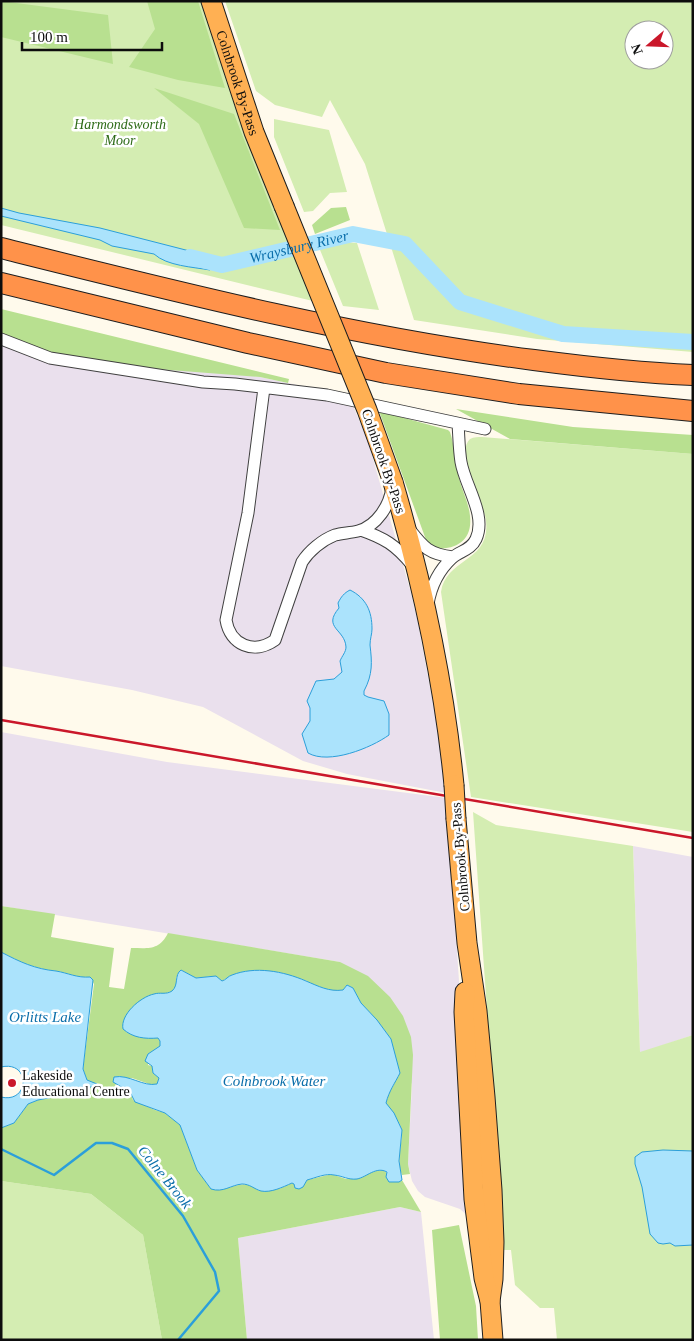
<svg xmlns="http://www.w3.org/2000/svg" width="694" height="1341" font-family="Georgia,serif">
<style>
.industrial{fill:#eae0ed}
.green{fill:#d4edb2;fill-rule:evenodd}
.forest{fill:#b8e090}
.water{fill:#abe3fc;stroke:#2b9fda}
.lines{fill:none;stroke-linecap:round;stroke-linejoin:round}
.stream{stroke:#2b9fda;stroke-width:2.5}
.river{stroke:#abe3fc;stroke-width:16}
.minor-casing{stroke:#404040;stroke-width:13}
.trunk-casing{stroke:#1e1e1e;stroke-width:21}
.motorway-casing{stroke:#1e1e1e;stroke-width:22}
.minor{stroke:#fff;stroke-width:11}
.trunk{stroke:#ffb053;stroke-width:19}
.motorway{stroke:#ff924a;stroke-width:20}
.rail{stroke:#ca172a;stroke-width:2.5}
.trunk-bridge-casing{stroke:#1e1e1e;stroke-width:21;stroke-linecap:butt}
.trunk-bridge{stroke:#ffb053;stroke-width:19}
.poi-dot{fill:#ca172a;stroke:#fff;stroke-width:2}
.labels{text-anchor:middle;stroke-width:5;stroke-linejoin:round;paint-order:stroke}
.street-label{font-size:14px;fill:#0d0d0d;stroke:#fff}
.park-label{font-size:14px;font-style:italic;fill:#2d6b17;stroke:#fff}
.poi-label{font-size:14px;fill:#0d0d0d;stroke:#fff;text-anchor:start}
.water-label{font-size:15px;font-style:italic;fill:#0a6eaa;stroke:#fff}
</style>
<rect width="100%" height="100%" fill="#fffaec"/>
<path class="industrial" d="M1,333L22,341L260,377L349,396L368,441L411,593L418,623L435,713L446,793L347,774L303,761L203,707L132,690L1,666Z
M1,732L167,762L447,798L459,981L470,1218L460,1209L425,1197L418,1191L412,1181L408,1164L412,1084L340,962L1,906Z
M633,846L693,857V1035L640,1053Z
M400,1207L421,1212L434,1340H247L238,1238Z"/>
<path class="green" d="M1,1H203L228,81L317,302L1,225Z
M225,1H693V352L537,339L414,320L365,164L330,100L322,117L275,105L256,91ZM634,30H664V60H634Z
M274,119L329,130L347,192L330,193L313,211L304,212L274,137Z
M330,241L357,243L379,310L343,306L318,245Z
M482,437L693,454V832L471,797L441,592C446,558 491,562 486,521C485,504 454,453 470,439C474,437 478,437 482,437Z
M473,812L496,825L633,846L640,1052L693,1035V1340H557L554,1308H540L515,1285L511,1250H504Z
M1,1181L91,1194L143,1235L162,1340H1Z"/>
<path class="forest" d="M1,1L108,15L113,64L1,37Z
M147,1H198L225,88L178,80L129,67L155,29Z
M154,88L234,114L280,230L244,228L199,124Z
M346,207L350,220L315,234L312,225L331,208Z
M1,309L260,372L289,379L288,383L260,377L157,369L73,357L47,351L1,333Z
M456,409L573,427L693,435V454L510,439Z
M379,411L448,430L450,432C455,447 455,463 459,478C462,491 469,503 470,516C473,543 453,551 429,548Z
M1,906L55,914L51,937L114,948L109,987L124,989L131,948C148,948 159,951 168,933L340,962L368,976L390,997L403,1016L411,1037L413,1055L408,1164L410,1174L402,1175C396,1160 402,1146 402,1131C401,1123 390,1110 386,1103L388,1092L394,1085L391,1039L377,1020L361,1003L353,988L347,985L343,990L334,991L312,985L307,981L282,973L259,970L250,971L232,975L222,981L216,976L196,978L181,970C169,981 188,994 154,994L126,1032L139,1037L158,1038L160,1041L161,1046L148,1054V1065L152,1066L153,1073L159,1078L157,1084L152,1085L132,1078L115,1084L130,1092L133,1100L155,1110L165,1113L180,1125L197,1170L211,1189C231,1192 241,1177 259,1190L279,1189L292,1183L303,1187L307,1180L328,1175H334L346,1179L361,1178L369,1172L383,1170L399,1182L402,1180L421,1212L400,1207L238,1238L247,1340H162L143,1235L91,1194L1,1181V1128L14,1123L28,1104L38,1100L59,1096L81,1087H95L87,1080L83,1069L94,984L90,977C77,978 68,973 56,971C35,969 20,962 1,952Z
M459,1225L476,1306L478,1340H440L432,1230Z"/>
<path class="water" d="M1,208L19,213L100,228L213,257L210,270C193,267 167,266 154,254L112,246L100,240L1,216Z
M350,590C366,598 372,611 372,629C372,634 370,639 370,645C372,662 373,674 364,691V695L368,697L384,701L389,714V735C371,748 329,765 308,753L302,734L310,721V708L307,701L316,681L334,679L342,672L340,661C342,656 346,652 346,647C345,629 322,628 339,608L338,603C341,597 344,593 350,590Z
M1,952C20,962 35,969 56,971C68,973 77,978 90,977L93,980L83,1069L87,1080L97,1084L95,1087H82L59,1096L38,1100L28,1104L14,1123L1,1128V1097C30,1104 31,1060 1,1067Z
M181,970L196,978L216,976L222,981C226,980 228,976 232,975C255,966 283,971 306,981C318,986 329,992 343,990L347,985L353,988L361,1003L377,1020L391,1039L400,1073C395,1083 389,1091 386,1103L394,1113L402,1130L399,1161L402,1180L399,1182H389L386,1177L387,1172C376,1166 367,1177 357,1179C348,1180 343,1176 334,1175C326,1173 315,1178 307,1180L303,1187L299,1189L295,1188L294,1184L292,1183C283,1187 271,1193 261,1191C254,1189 250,1184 242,1184C231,1185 223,1193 211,1189L197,1170L180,1125L165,1113L135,1102L130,1092L113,1082L114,1077C129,1074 143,1087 157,1084L159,1078L153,1073L152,1066L145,1061L148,1054L160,1046V1041L158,1038C145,1039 133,1038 123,1029C120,1015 140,997 154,994C160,992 166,995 172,991C179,985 174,975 181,970Z
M663,1150L693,1151V1245L675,1246L670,1243L663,1244L658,1243L650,1234L642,1187L635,1164V1157L642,1152Z"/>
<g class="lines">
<path class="stream" d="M1,1149L54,1175L96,1143H112L128,1149L183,1216L215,1272L219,1291L178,1340"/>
<path class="river" id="s1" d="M190,257L222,265L353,234L405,244L460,302L563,334L693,342"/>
<g class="minor-casing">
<path id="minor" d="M1,339L50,358L203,382L235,384L327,395L485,429
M264,388L248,513L226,620C230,645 254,655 275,640L302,562C309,551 322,540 335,535C342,533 350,533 358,531C377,526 390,505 392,487
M361,530C384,538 396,545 412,565
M410,530C424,548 429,554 453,557
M428,604C431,586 438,571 452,558C460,551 471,550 476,539C487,515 465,486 461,462C459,450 459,437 458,424"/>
</g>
<g class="trunk-casing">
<g id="trunk">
<path id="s2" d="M211,1L254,132L284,206"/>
<path d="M393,482C422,581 444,682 454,785"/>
<path d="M456,819L467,943L477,1011L485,1097L492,1190L494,1242L493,1279L490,1301"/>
<path d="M465,992L464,1012L474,1199L484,1278L490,1301L493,1340"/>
</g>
</g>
<g class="motorway-casing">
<path id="motorway" d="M1,248C177,292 354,337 534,360C587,367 640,373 693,375
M1,283L248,343L386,373L519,394L693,411"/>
</g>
<use href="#minor" class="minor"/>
<use href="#trunk" class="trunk"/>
<use href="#motorway" class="motorway"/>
<path class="rail" d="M1,720L693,838"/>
<g class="trunk-bridge-casing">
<path id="trunk-bridge" d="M284,206L367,410L393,482
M454,785L456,819"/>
</g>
<use href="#trunk-bridge" class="trunk-bridge"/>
</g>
<circle class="poi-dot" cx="12" cy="1083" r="5"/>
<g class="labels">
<g class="street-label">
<text dy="5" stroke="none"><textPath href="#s2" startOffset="86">Colnbrook By-Pass</textPath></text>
<text transform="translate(384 461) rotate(71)" y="5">Colnbrook By-Pass</text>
<text transform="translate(460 857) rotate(-95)" y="5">Colnbrook By-Pass</text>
</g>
<g class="park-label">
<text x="120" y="129">Harmondsworth<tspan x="120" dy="16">Moor</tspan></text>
</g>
<g class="poi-label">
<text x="22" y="1080">Lakeside<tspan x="22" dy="16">Educational Centre</tspan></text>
</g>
<g class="water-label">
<text dy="5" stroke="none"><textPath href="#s1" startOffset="112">Wraysbury River</textPath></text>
<text x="45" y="1022">Orlitts Lake</text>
<text x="274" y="1086">Colnbrook Water</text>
<text transform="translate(165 1177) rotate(51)" y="5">Colne Brook</text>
</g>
</g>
<rect width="694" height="1341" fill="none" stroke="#0d0d0d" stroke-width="5"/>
<g transform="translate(649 45) rotate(251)"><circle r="24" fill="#ffffff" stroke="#9e9e9e"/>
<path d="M0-4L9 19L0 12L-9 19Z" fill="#ca172a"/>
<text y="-8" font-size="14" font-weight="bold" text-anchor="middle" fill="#0d0d0d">N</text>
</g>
<path d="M22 42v8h140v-8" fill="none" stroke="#0d0d0d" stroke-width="2.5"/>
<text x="30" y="42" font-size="15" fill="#0d0d0d" stroke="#ffffff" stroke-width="4" paint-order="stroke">100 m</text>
</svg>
